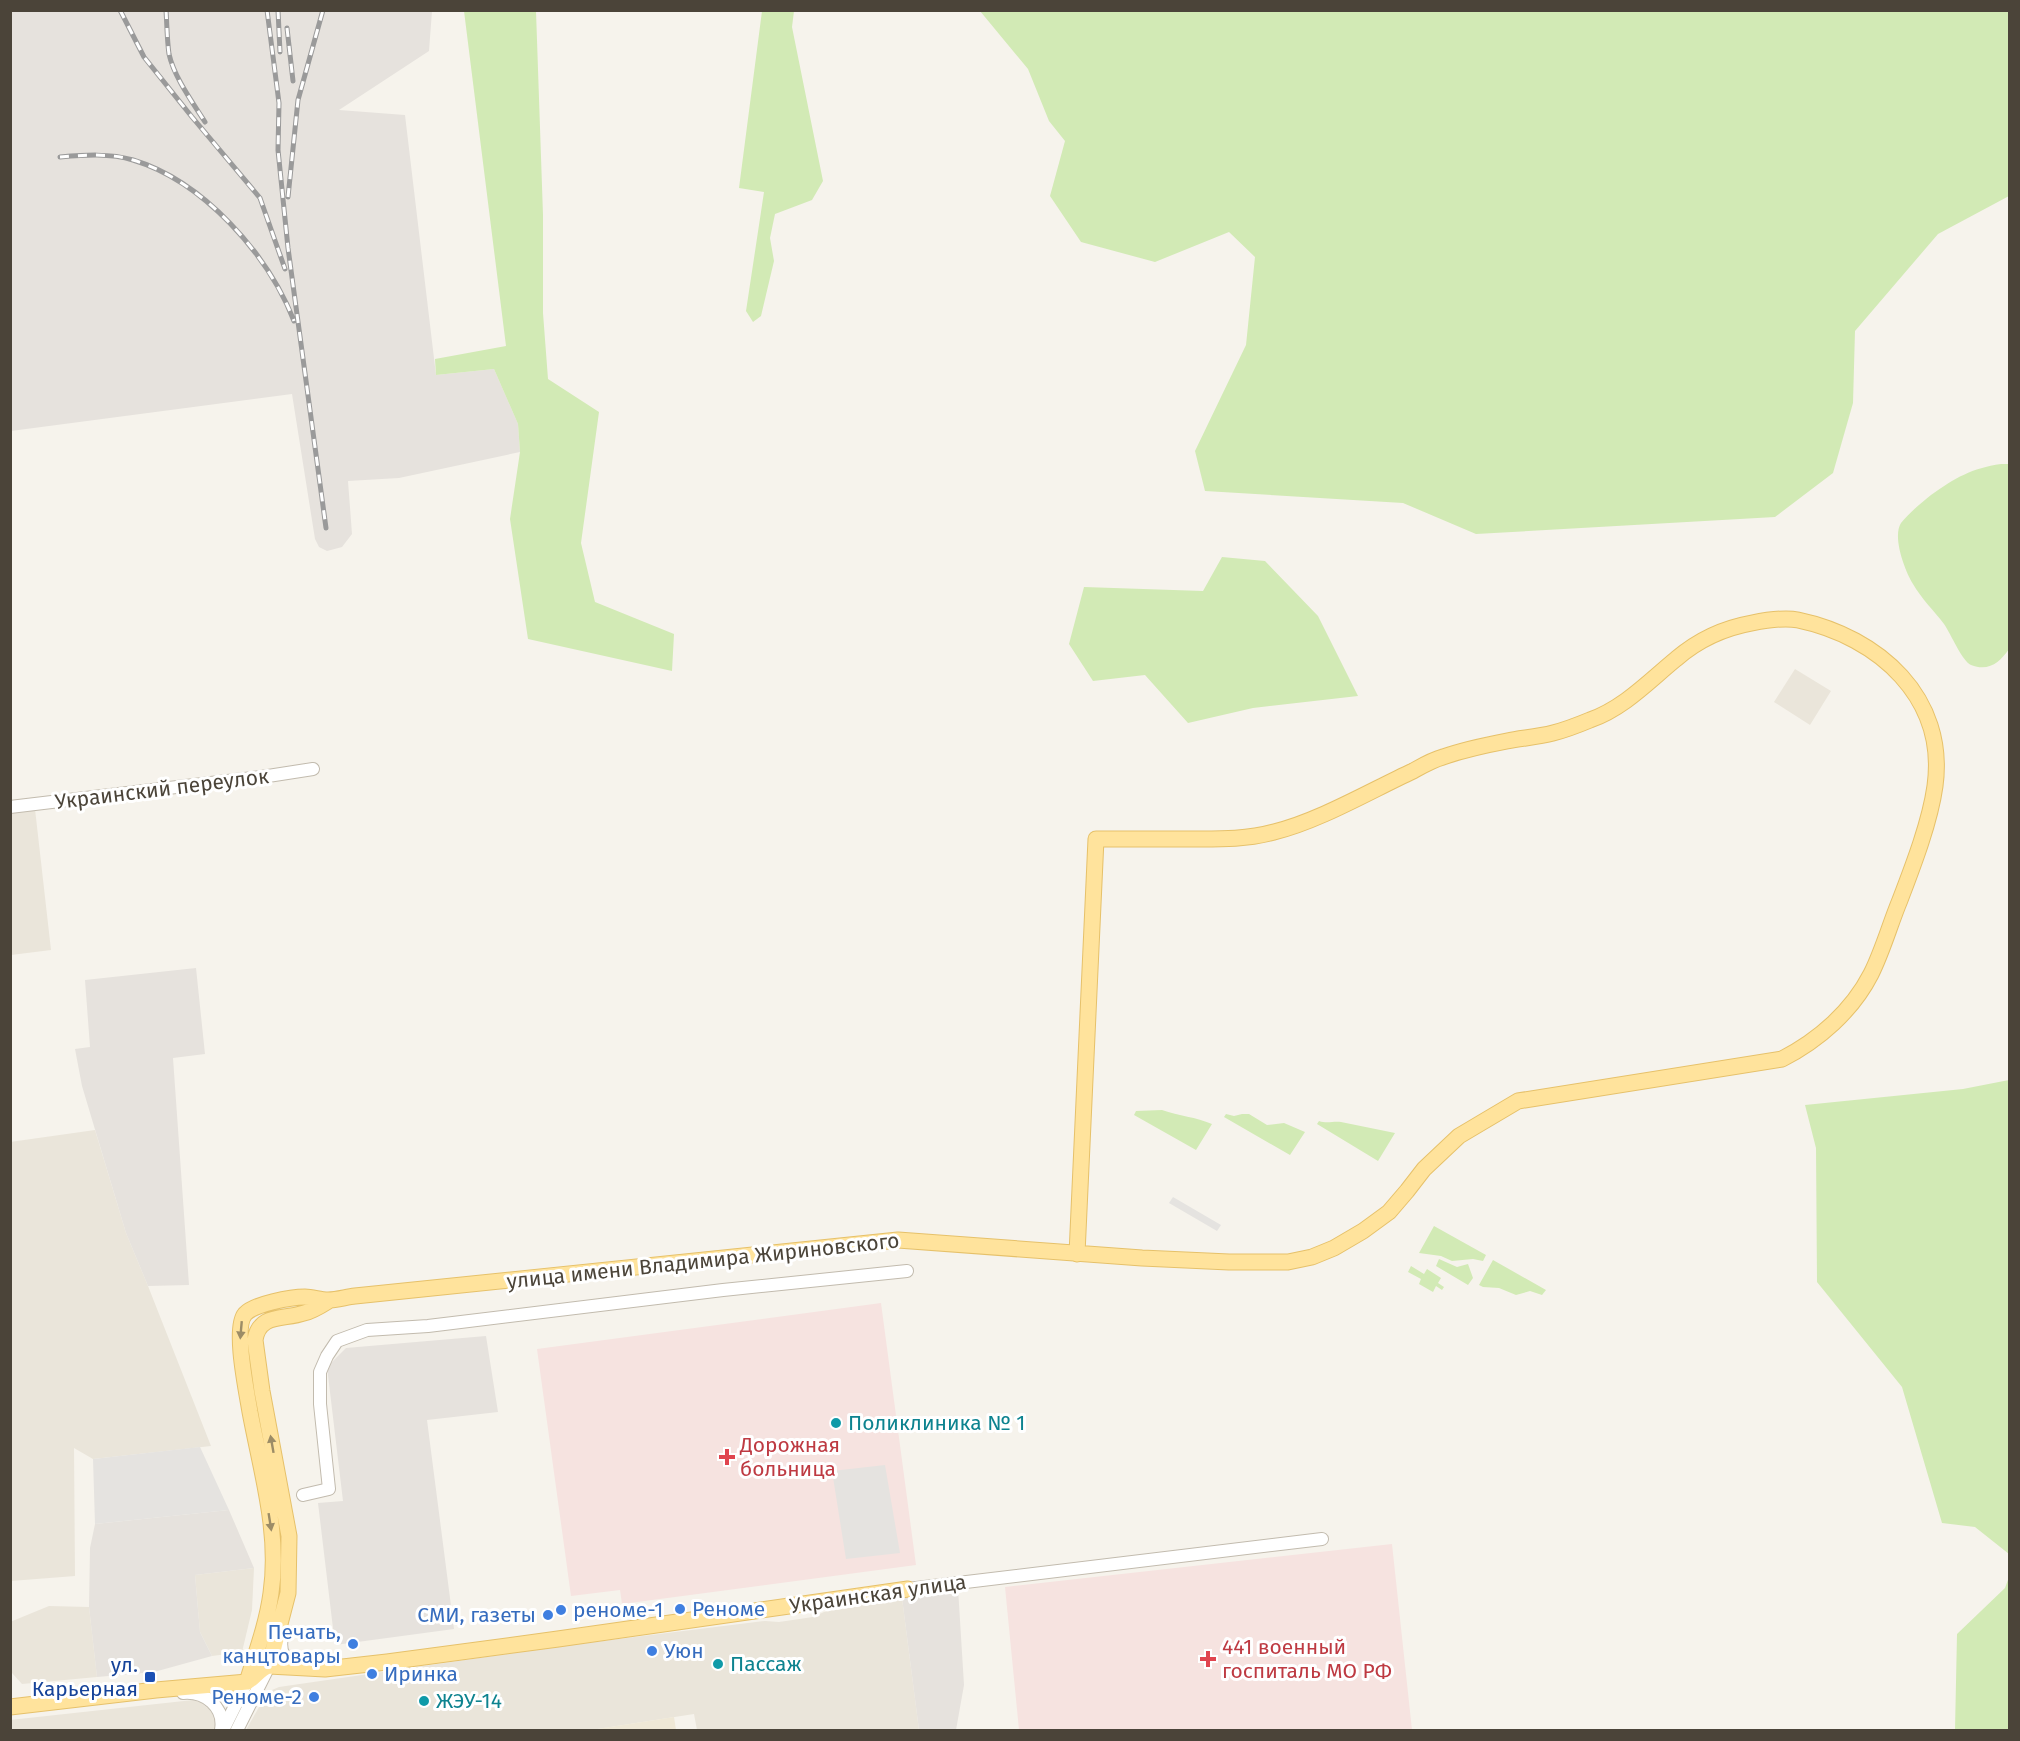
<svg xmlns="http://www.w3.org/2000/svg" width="2020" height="1741" font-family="'Fira Sans',sans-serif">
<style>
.residential{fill:#eae5da}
.industrial{fill:#e6e2dd}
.education{fill:#efe8d6}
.medical{fill:#f6e3e0}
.green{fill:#d2eab5}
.parking{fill:#e5e3e0}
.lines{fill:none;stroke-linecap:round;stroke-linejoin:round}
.minor-casing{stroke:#c2bbae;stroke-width:14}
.major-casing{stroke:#e6c16a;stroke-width:17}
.minor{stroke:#fff;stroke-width:12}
.major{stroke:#ffe39c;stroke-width:15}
.rail-casing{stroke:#9a9a9a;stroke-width:5}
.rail{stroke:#fff;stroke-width:3;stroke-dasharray:9;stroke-linecap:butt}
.oneway{fill:#9c8c66}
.culture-dot{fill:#0f9aa8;stroke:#fff;stroke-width:2}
.health-dot{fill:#e0444e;stroke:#fff;stroke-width:2}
.shop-dot{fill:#3f7fe0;stroke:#fff;stroke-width:2}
.transit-dot{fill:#1a4fb4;stroke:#fff;stroke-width:2}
.labels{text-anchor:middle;stroke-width:6;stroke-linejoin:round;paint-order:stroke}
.street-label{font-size:21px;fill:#4b4439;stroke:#fff}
.culture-label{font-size:21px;fill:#0d838f;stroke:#fff;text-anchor:start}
.health-label{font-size:21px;fill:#be3a42;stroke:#fff;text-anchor:start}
.shop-label{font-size:21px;fill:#366cbe;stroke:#fff;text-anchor:start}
.transit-label{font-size:21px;fill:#164399;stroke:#fff;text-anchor:end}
</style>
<rect width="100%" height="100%" fill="#f6f3ec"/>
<path class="residential" d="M1795,669L1831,691L1810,725L1774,702Z
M35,809L51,950L11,955L10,812Z
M95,1130L126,1233L148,1286L211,1446L93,1459L74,1448L75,1576L11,1581L10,1142Z
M254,1568L252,1610L242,1652L212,1656L200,1632L195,1575Z
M902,1598L919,1730H697L694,1714L591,1730H246L263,1700L272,1690L279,1687L562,1646L765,1621L779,1622L813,1617L824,1612Z
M49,1606L89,1607L97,1677L22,1684L12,1673L10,1622Z
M193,1700L200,1702L209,1709L213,1715L215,1725L214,1730H11L10,1720Z"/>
<path class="industrial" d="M10,11H432L429,51L339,110L405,115L436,375L494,369L518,424L520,452L399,478L348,481L352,534L342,547L327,551L319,547L315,539L292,394L11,431Z
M196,968L205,1054L173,1058L189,1285L148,1286L126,1233L82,1086L75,1049L90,1047L85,980Z
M486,1336L498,1412L427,1420L454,1629L335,1645L318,1503L343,1501L327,1367L346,1348Z
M229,1510L254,1568L195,1575L200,1632L212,1656L154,1672L97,1677L89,1607L90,1548L95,1524Z
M958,1588L964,1685L956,1730H919L902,1598L914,1592Z"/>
<path class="education" d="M674,1717L676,1730H591Z"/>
<path class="medical" d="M881,1303L916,1565L622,1604L620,1590L571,1596L537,1349Z
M1392,1544L1412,1730H1019L1005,1587Z"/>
<path class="green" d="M464,11H536L543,215V313L548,379L599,412L581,543L595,602L674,634L672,671L528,639L510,519L520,452L518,424L494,369L436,375L435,359L506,346Z
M762,11H794L792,27L823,181L812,200L775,214L770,238L774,261L761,316L753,322L746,311L764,192L739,188Z
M980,11H2009V196L1938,234L1855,331L1853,403L1833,473L1775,517L1476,534L1403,503L1205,491L1195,451L1246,345L1255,257L1229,232L1155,262L1081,242L1050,196L1065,141L1049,121L1028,69Z
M2001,464H2010L2009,649C2000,662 1989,672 1971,665C1962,661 1951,634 1944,624C1934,611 1921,598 1913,584C1905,571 1892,537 1901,523C1909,513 1921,503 1931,495C1955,478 1972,468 2001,464Z
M1222,557L1265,561L1318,616L1358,696L1253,708L1188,723L1145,675L1093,681L1069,644L1084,587L1203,591Z
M2009,1080H2010L2009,1554L1975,1527L1942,1523L1902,1387L1817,1282L1816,1148L1805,1105L1963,1089Z
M1162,1110C1179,1116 1196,1117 1212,1124L1196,1150L1134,1115L1136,1111Z
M1226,1114L1234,1116L1242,1114H1249L1267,1125L1284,1123L1305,1132L1290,1155L1224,1117Z
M1319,1121C1327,1124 1333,1121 1341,1122L1395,1133L1378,1161L1317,1124Z
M1434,1226L1486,1255L1483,1261L1473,1259L1452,1261L1441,1256L1419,1253Z
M1439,1259L1457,1267L1468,1264L1473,1278L1468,1285L1436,1266Z
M1493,1260L1546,1290L1542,1295L1530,1291L1516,1295L1499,1288L1483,1287L1479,1285Z
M1411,1266L1424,1274L1427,1269L1441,1278L1438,1283L1444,1287L1442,1290L1436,1286L1433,1292L1419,1284L1421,1279L1408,1272Z
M2009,1577V1730H1955L1957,1634L2005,1588Z"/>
<path class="parking" d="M1173,1197L1221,1225L1217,1231L1169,1203Z
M200,1447L229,1510L95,1524L93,1459Z
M885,1465L900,1553L846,1559L832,1471Z"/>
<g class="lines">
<g class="minor-casing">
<path id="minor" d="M10,807L268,776L313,769
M303,1495L329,1489L320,1404V1372L327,1356L337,1341L367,1330L428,1326L723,1290L907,1271
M908,1589L1322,1539
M282,1636C279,1653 284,1661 301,1663
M183,1693C205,1691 225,1707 221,1730
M223,1730L247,1682
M237,1730L269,1666"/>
</g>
<g class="major-casing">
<path id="major" d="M269,1666L288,1593L289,1536L262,1391L255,1340C259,1313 284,1320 304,1313C313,1311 322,1305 330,1300
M247,1682C256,1653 267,1623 271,1593C280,1533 261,1471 250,1412C247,1393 233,1328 245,1314C254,1304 291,1297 305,1297C313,1297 320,1300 328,1300C337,1300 346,1297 355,1296L898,1240L1142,1258L1229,1262H1288L1312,1257L1334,1248L1363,1231L1389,1212L1407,1191L1424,1169L1459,1136L1518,1101L1782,1059C1819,1040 1852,1011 1871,974C1883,950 1890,924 1900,900C1913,866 1930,822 1935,786C1947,698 1879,637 1798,620C1784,617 1767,620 1752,623C1724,628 1698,640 1676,659C1649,681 1624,708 1590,720C1578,725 1565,730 1553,733C1538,737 1522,738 1507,741C1486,745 1463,750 1443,757C1432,760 1422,766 1413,771C1370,791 1319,821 1274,832C1245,840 1217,839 1188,839C1157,839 1126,839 1096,839L1077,1254
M10,1707L156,1690L247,1682C256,1677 259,1669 269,1666L325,1669L387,1662L558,1639L908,1589"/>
</g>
<use href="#minor" class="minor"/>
<use href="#major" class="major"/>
<g class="rail-casing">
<path id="rail" d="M120,10L144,57L192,117L260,198L285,269
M166,10C167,25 167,40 169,54C174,77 193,103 205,122
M267,10L279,103L278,150L288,248L326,528
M278,10L280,52
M287,28L293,81
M60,157C84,155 110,153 133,160C203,181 268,254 294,321
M288,197L298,100L323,10"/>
</g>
<use href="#rail" class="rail"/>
</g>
<defs><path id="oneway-solid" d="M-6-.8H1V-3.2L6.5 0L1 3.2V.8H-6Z" transform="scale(1.5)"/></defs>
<g class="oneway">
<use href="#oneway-solid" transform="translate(241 1330) rotate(95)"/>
<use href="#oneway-solid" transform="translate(272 1444) rotate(-100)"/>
<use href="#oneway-solid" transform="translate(270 1522) rotate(81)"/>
</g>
<g class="culture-dot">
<circle cx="836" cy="1423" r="6"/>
<circle cx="718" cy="1664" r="6"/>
<circle cx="424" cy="1701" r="6"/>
</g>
<g class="health-dot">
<path d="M724 1448h6v6h6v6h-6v6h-6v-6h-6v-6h6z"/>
<path d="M1205 1650h6v6h6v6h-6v6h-6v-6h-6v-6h6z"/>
</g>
<g class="shop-dot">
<circle cx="680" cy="1609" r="6"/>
<circle cx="561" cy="1610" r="6"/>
<circle cx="548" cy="1615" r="6"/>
<circle cx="353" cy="1644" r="6"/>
<circle cx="652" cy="1651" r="6"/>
<circle cx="372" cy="1674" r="6"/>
<circle cx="314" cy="1697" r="6"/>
</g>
<rect class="transit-dot" x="144" y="1671" width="12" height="12" rx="3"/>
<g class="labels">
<g class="street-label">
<text transform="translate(162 789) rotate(-7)" y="7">Украинский переулок</text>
<text transform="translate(703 1261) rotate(-6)" y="7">улица имени Владимира Жириновского</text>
<text transform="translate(878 1594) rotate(-8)" y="7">Украинская улица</text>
</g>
<g class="culture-label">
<text x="848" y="1430">Поликлиника № 1</text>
<text x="730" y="1671">Пассаж</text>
<text x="436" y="1708">ЖЭУ-14</text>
</g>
<g class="health-label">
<text x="740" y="1452">Дорожная<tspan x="740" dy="24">больница</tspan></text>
<text x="1222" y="1654">441 военный<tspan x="1222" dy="24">госпиталь МО РФ</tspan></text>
</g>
<g class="shop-label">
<text x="692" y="1616">Реноме</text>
<text x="573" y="1617">реноме-1</text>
<text x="536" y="1622" text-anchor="end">СМИ, газеты</text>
<text x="341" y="1639" text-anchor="end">Печать,<tspan x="341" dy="24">канцтовары</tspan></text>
<text x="664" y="1658">Уюн</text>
<text x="384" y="1681">Иринка</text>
<text x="302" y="1704" text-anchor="end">Реноме-2</text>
</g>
<g class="transit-label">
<text x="138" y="1672">ул.<tspan x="138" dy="24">Карьерная</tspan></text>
</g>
</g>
<rect width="2020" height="1741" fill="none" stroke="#4b4439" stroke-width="24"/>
</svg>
